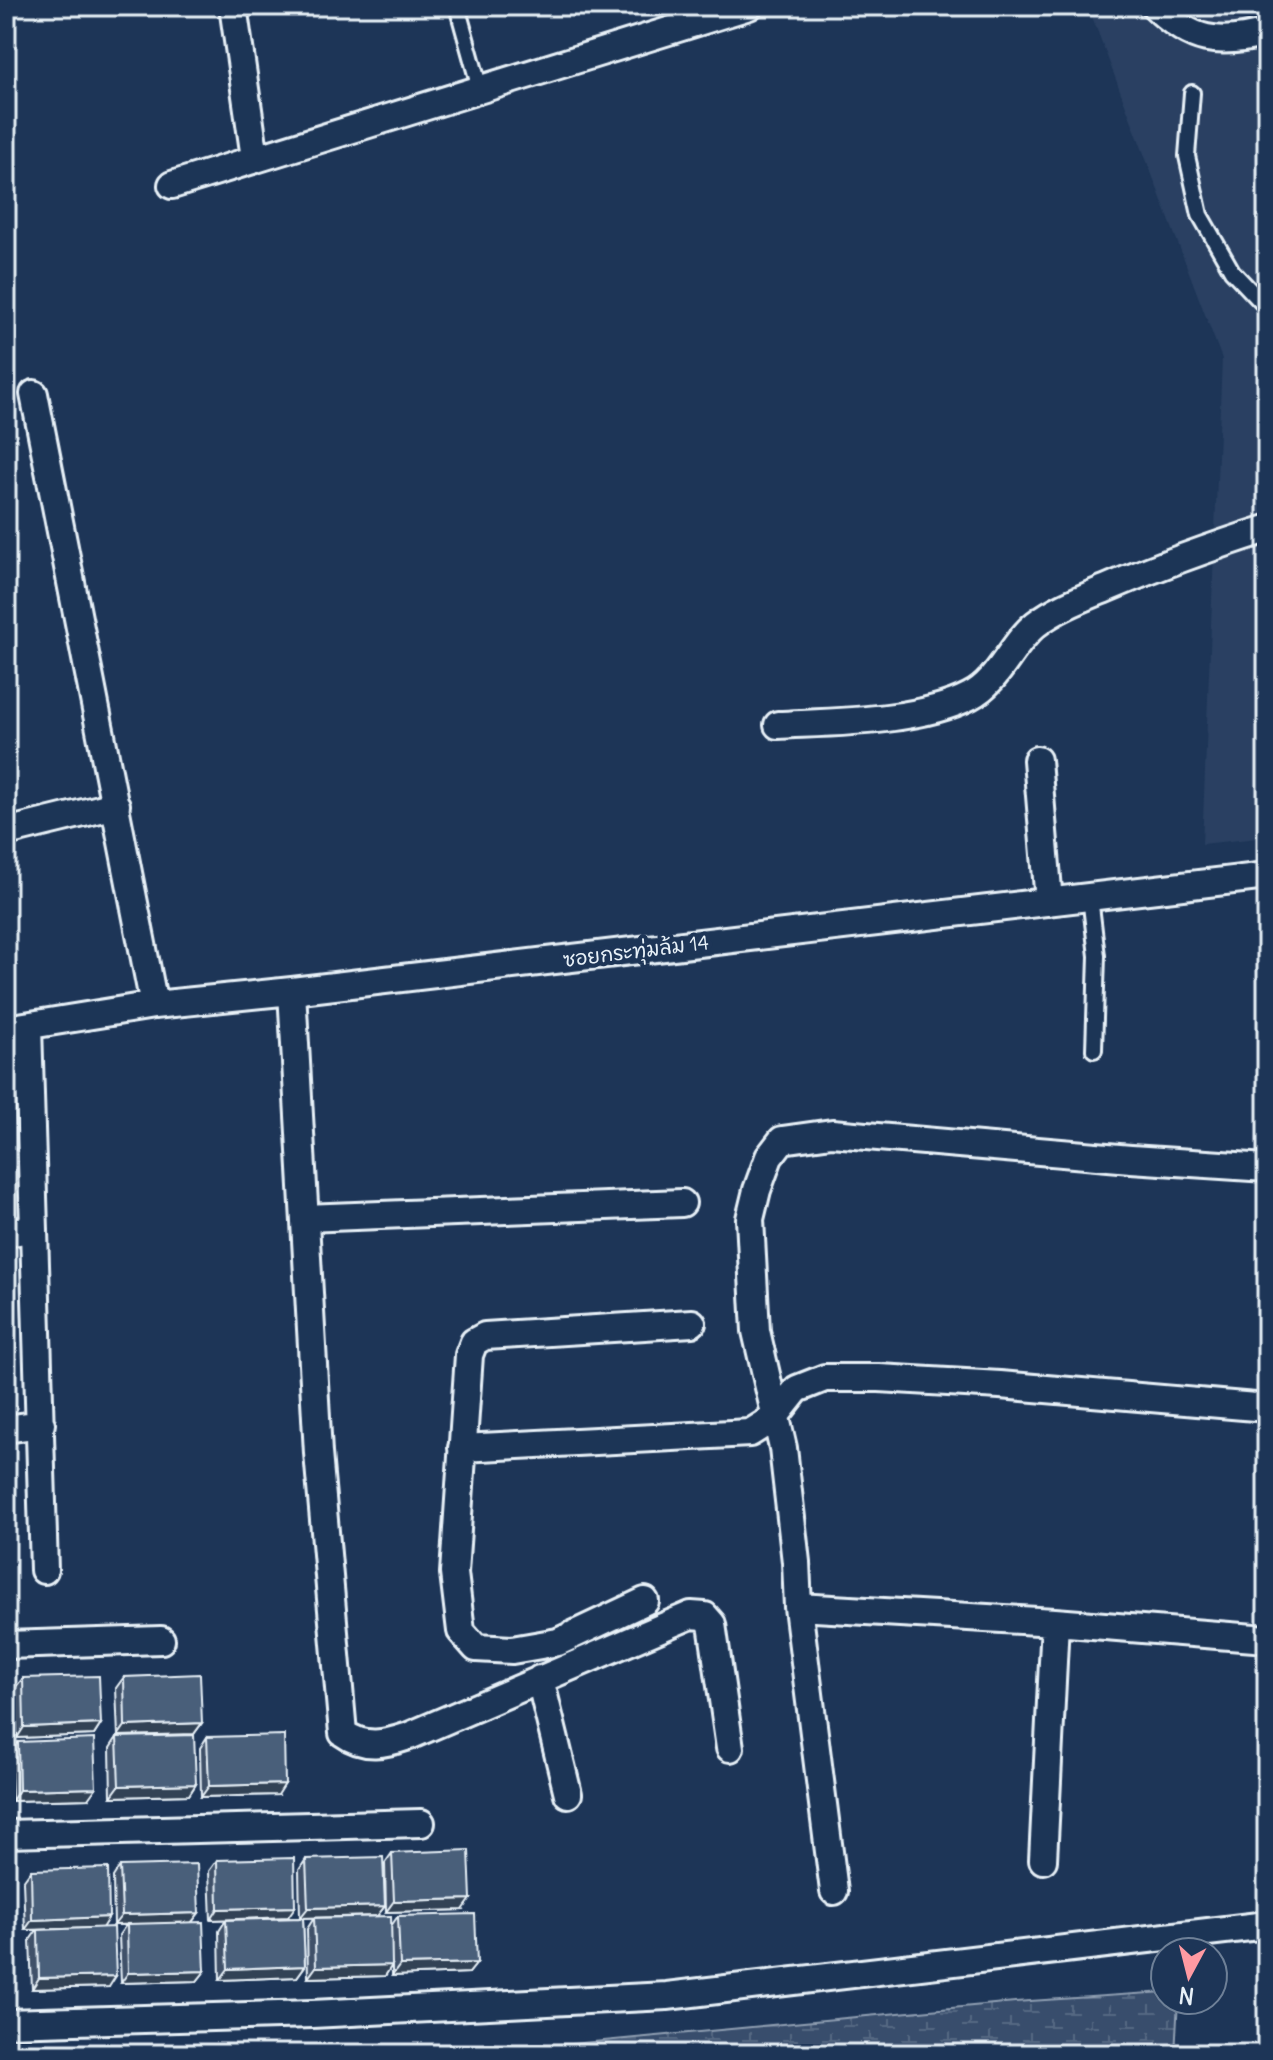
<svg xmlns="http://www.w3.org/2000/svg" width="1273" height="2060" font-family="Delius,'Playpen Sans Thai',sans-serif">
<style>
.built{fill:#2a4162}
.wetland{fill:url(#wetland-marsh);stroke:#909fb2;stroke-width:2}
.lines{fill:none;stroke-linecap:round;stroke-linejoin:round}
.service-casing{stroke:#e8f1f8;stroke-width:20}
.minor-casing{stroke:#e8f1f8;stroke-width:32}
.service{stroke:#1d3557;stroke-width:14}
.minor{stroke:#1d3557;stroke-width:26}
.wall{fill:#3f5169;stroke:#e8f1f8;stroke-width:2}
.shaded-wall{fill:#334255;stroke:#e8f1f8;stroke-width:2}
.building{fill:#495e7a;stroke:#e8f1f8;stroke-width:2}
.labels{text-anchor:middle;stroke-width:8;stroke-linejoin:round;paint-order:stroke}
.street-label{font-size:20px;fill:#e8f1f8;stroke:#1d3557}
</style>
<defs>
<pattern id="wetland-marsh" width="20" height="14" patternUnits="userSpaceOnUse" patternTransform="scale(2)"><rect width="20" height="14" fill="#374d6c"/><path d="M1 5h8M5 5V1M11 12h8M15 12V8" fill="none" stroke="#546782"/></pattern>
</defs>
<rect width="100%" height="100%" fill="#1d3557"/>
<filter id="ink" filterUnits="userSpaceOnUse"><feTurbulence type="fractalNoise" baseFrequency=".0125" numOctaves="2"/><feDisplacementMap in="SourceGraphic" scale="16" xChannelSelector="R" yChannelSelector="G"/><feConvolveMatrix kernelMatrix="1 2 1 2 8 2 1 2 1" color-interpolation-filters="sRGB"/></filter>
<g filter="url(#ink)">
<path class="built" d="M1088,6H1267V837L1202,844L1222,359Z"/>
<path class="wetland" d="M1165,1992V2000H1178L1175,2054H247L572,2044L1015,2002Z"/>
<g class="lines">
<g class="service-casing">
<path id="service" d="M457,6L480,89
M1192,93L1187,156L1200,215L1232,271L1267,308
M1090,897L1097,956L1094,1050"/>
</g>
<g class="minor-casing">
<path id="minor" d="M233,6L255,158
M1155,6C1191,42 1218,46 1267,33
M172,185L749,6
M34,394L154,1005
M778,725C834,722 920,722 970,696C999,682 1011,644 1036,624C1058,607 1086,597 1112,586C1163,564 1214,546 1267,529
M1037,760L1049,902
M6,832L116,805
M292,991L318,1453L343,1733C365,1749 385,1744 409,1736L691,1615L705,1616L712,1624L730,1748
M28,1026L44,1570
M6,1029L154,1005L292,991L1267,876
M1267,1168L1131,1159L832,1133L782,1140L769,1157L757,1190L750,1219L756,1331L783,1448L796,1562L798,1607L1055,1622L1267,1639
M305,1218L682,1203
M6,1233L32,1229
M6,1429L41,1424
M462,1448L750,1433L774,1418L797,1389L825,1378H879L1000,1385L1267,1408
M645,1601L558,1642L512,1650L476,1648L461,1631L454,1573L469,1355L474,1342L485,1336L692,1323
M798,1607L834,1891
M6,1645L161,1640
M540,1679L568,1794
M6,1834L421,1823
M1043,1860L1055,1622
M6,2023L312,2014L667,1996L1267,1925"/>
</g>
<use href="#service" class="service"/>
<use href="#minor" class="minor"/>
</g>
<path class="wall" d="M124,1677L202,1723L194,1734L118,1736L116,1688Z
M23,1678L101,1724L94,1735L17,1738L15,1688Z
M117,1737L196,1784L189,1795L111,1797L110,1748Z
M207,1737L278,1795L201,1797L200,1748Z
M18,1742L88,1799L12,1801L10,1752Z
M392,1853L463,1910L386,1912L385,1863Z
M306,1859L385,1906L377,1916L303,1918L305,1966L297,1977L220,1980L219,1931L226,1920L300,1918L299,1870Z
M217,1860L288,1917L211,1920L209,1871Z
M120,1866L199,1913L192,1922L205,1971L197,1981L121,1983L119,1935L126,1925H114L113,1877Z
M31,1870L102,1927L109,1987L32,1989L30,1940L37,1930H25L23,1881Z
M398,1916L477,1963L469,1973L392,1976V1965L385,1976L308,1978L307,1929L314,1918L391,1926Z"/>
<path class="shaded-wall" d="M202,1723L194,1734L118,1736L125,1726Z
M101,1724L94,1735L17,1738L24,1727Z
M196,1784L189,1795L111,1797L119,1786Z
M285,1784L278,1795L201,1797L209,1786Z
M96,1788L88,1799L12,1801L19,1790Z
M471,1899L463,1910L386,1912L394,1901Z
M385,1906L377,1916L300,1918L308,1908Z
M295,1907L288,1917L211,1920L218,1909Z
M199,1913L191,1923L114,1925L122,1915Z
M109,1917L102,1928L25,1930L32,1920Z
M477,1963L469,1973L392,1976L400,1965Z
M392,1965L385,1976L308,1978L316,1967Z
M305,1966L297,1977L220,1980L228,1969Z
M205,1971L197,1981L121,1983L128,1973Z
M116,1976L109,1987L32,1989L39,1978Z"/>
<path class="building" d="M200,1674L202,1723L125,1726L124,1677Z
M99,1676L101,1724L24,1727L23,1678Z
M194,1735L196,1784L119,1786L117,1737Z
M284,1735L285,1784L209,1786L207,1737Z
M94,1739L96,1788L19,1790L18,1742Z
M469,1850L471,1899L394,1901L392,1853Z
M383,1857L385,1906L308,1908L306,1859Z
M294,1858L295,1907L218,1909L217,1860Z
M197,1864L199,1913L122,1915L120,1866Z
M108,1868L109,1917L32,1920L31,1870Z
M475,1914L477,1963L400,1965L398,1916Z
M391,1916L392,1965L316,1967L314,1918Z
M303,1918L305,1966L228,1969L226,1920Z
M203,1922L205,1971L128,1973L127,1924Z
M114,1927L116,1976L39,1978L38,1930Z
M6,1930H7L9,1980H6Z"/>
</g>
<g class="labels">
<g class="street-label">
<text transform="translate(636 951) rotate(-7)" y="7">ซอยกระทุ่มล้ม 14</text>
</g>
</g>
<rect width="1273" height="2060" fill="none" stroke="#1d3557" stroke-width="32"/>
<rect x="16" y="16" width="1241" height="2028" fill="none" stroke="#e8f1f8" stroke-width="3" filter="url(#ink)"/>
<g transform="translate(1189 1976) rotate(187)"><circle r="38" fill="#1d3557" stroke="#6e8097" stroke-width="2"/>
<path d="M0-6L14 30L0 20L-14 30Z" fill="#ff9aa2"/>
<text y="-12" font-size="22" font-weight="bold" text-anchor="middle" fill="#e8f1f8">N</text>
</g>
</svg>
